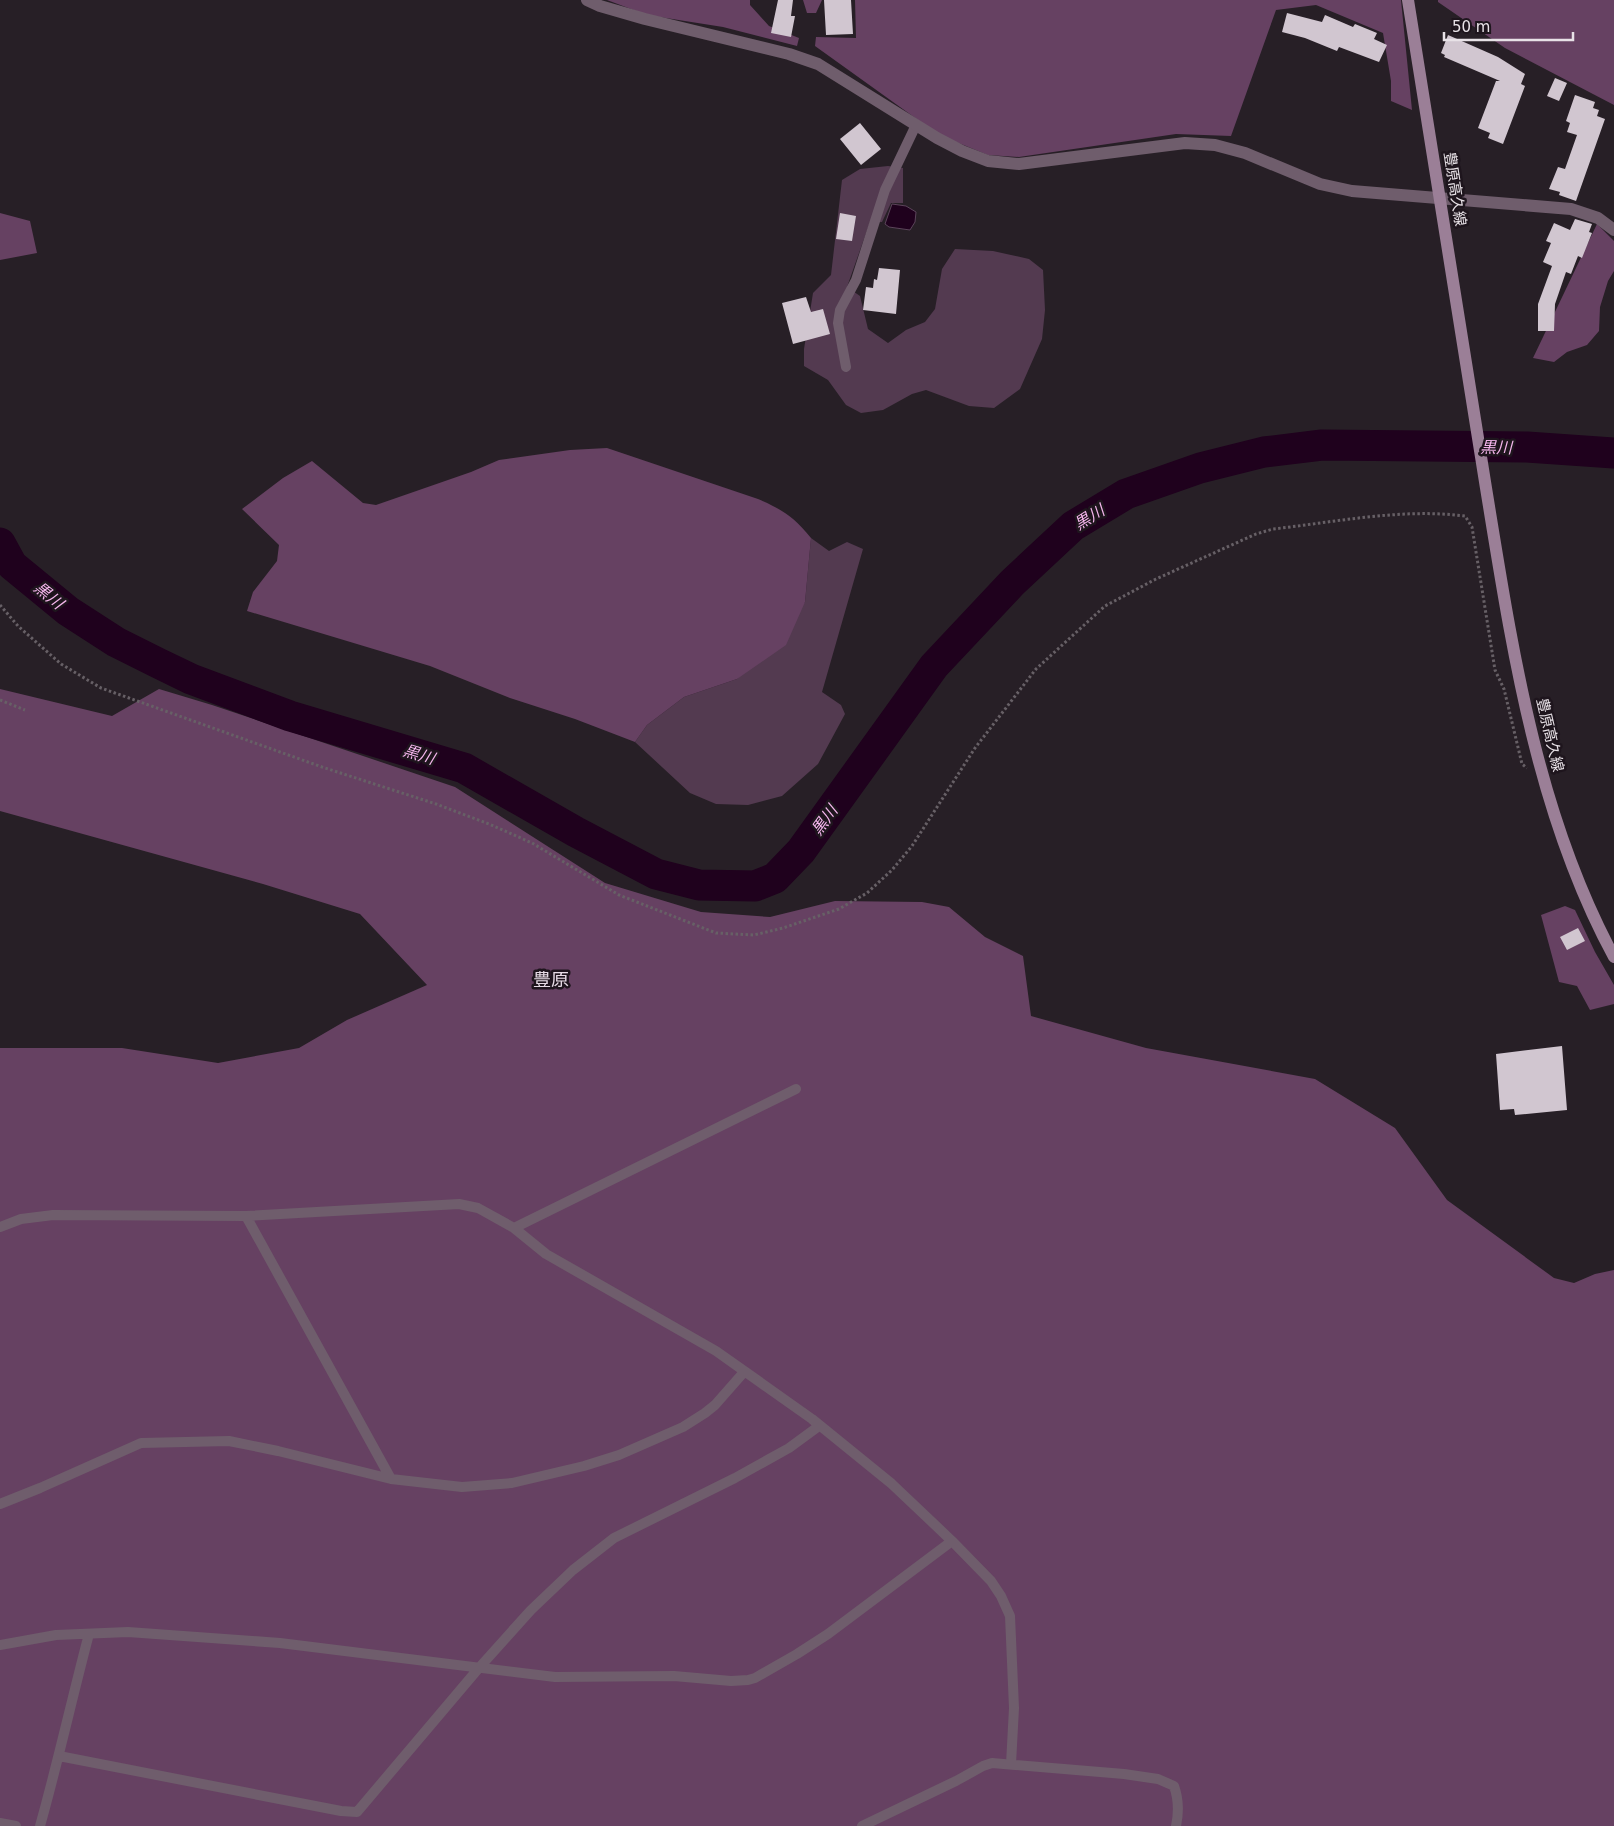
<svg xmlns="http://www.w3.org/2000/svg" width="1614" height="1826" font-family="'DejaVu Sans','Noto Sans JP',sans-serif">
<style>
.green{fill:#533a50}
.forest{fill:#664162}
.water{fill:#1f011d;stroke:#5b445a}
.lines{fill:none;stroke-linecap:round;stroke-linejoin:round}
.river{stroke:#1f011d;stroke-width:31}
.building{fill:#d1c6d0}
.path{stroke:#676066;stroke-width:3;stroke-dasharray:2.5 2.5;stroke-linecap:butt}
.lane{stroke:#6f5d6c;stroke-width:10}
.street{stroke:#6f5d6c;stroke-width:12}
.secondary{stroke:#9b7f97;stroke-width:12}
.labels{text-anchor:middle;stroke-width:5;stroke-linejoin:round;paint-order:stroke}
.street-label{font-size:15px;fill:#e8e2e7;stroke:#1e151d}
.water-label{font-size:16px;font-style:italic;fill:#f5b6ed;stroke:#1e151d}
.quarter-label{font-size:18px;fill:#e6dbe5;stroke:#1e151d}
</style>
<rect width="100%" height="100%" fill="#271f26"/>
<path class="green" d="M888,166L903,168V203H891L882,222H870L847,287L860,296L868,329L888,343L906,330L925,322L935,309L942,269L955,249L993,251L1029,259L1043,270L1045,310L1042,339L1020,389L994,408L969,406L926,390L912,394L883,410L861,413L846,405L828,380L804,366V349L813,293L831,275L842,180L860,169Z
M811,538L829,551L847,542L863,549L822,692L841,705L845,714L818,764L782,796L748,805L716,804L690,793L635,742L647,725L684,697L737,679L805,602Z"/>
<path class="forest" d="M607,0H750V5L769,26L799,38L797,46L723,27L647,15Z
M803,0H822L816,13H807Z
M855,0H1401L1412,110L1391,101V81L1383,33L1316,5L1276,10L1231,136L1176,134L1019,157L988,155L939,135L815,46L816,37L856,38Z
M1438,0H1614V105L1505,48L1438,2Z
M0,213L30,221L37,253L0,260Z
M1597,224L1614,241V271L1608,281L1600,307L1599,331L1587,345L1567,352L1554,362L1533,358Z
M607,448L758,499C783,510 793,516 811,538L805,602L786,645L737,679L684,697L647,725L635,742L575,719L510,698L430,666L247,611L253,592L277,561L279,545L242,509L283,478L312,461L363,503L376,505L471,472L499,460L570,450Z
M0,689L112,716L159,689L212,705L455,787L605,883L701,912L770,917L835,901L922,902L949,907L985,937L1023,956L1031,1016L1146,1048L1315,1079L1395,1128L1447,1200L1554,1278L1574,1283L1595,1274L1614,1270V1826H0V1048H122L218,1063L299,1048L347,1020L427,985L360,914L263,884L0,811Z
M1565,906L1575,910L1595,952L1614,985V1004L1590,1010L1577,986L1559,982L1541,915Z"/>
<path class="water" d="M892,204L906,206L916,212L915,222L910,230L889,227L885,224Z"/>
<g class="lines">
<path class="river" d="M0,543L12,565L68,611L116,642L158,663L191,679L290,716L464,768L576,832L656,874L699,885L755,886L775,878L801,851L934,666L1012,583L1073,526L1126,494L1200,468L1264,452L1322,445L1527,447L1614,453"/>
</g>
<path class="building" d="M778,0H793L791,16H795L791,37L771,33Z
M824,0H851L853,34L826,35Z
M1287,13L1322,22L1325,15L1353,27L1355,24L1377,33L1374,39L1387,45L1379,62L1339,47L1337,51L1305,38L1282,32Z
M1448,35L1498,57L1525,74L1521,84L1525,86L1503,144L1488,138L1490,133L1478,128L1496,81H1500L1444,57L1445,55L1441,53Z
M1555,78L1567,83L1559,101L1547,96Z
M1575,95L1595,102L1593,108L1599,110L1597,116L1605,119L1576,201L1559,195L1560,192L1549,189L1558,167L1565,169L1577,135L1567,132L1570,123L1566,121Z
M860,123L881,149L861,165L840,139Z
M840,213L856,216L852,241L836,239Z
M1575,219L1592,224L1589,232L1592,233L1582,258L1578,256L1571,274L1566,272L1555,304L1554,331H1538V304L1552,266L1543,262L1551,243L1546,241L1554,223L1570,230Z
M879,268L900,270L896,314L863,310L866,287L873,288L874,279L877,280Z
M806,297L811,312L823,309L830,334L793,344L782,303Z
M1578,928L1585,941L1567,950L1560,937Z
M1562,1046L1567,1110L1515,1115L1514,1109L1500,1110L1496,1054Z"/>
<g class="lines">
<path class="path" d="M0,605L18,626L61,664L101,688L322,767L436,804L489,824L532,843L619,895L716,933L754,935L783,928L839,909L867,893L892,870L912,846L975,748L1036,669L1105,606L1156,579L1256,534L1273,529C1336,522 1402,508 1465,516L1472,527L1495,670L1504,689L1522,764L1527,768
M0,700L25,710"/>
<path class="lane" d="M846,367L838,323L840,310L856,280L885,190L916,125
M246,1216L391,1479
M0,1227L21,1219L53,1215L246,1216L459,1204L478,1208L514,1228L546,1254L716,1351L812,1419L892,1484L952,1541L991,1581L1001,1596L1010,1616L1014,1708L1011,1764
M514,1228L796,1089
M0,1504L40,1488L141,1443L229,1441L278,1451L391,1479L462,1487L512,1483L584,1466L619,1455L683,1427L705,1413L715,1405L744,1372
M0,1645L56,1635L128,1632L280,1643L555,1677L674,1676L731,1681L748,1680L755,1678L797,1654L828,1634L952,1541
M59,1756L341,1811L357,1812L478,1669L531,1610L573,1570L614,1538L735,1478L789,1448L819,1426
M0,1823L16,1826
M40,1826C58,1762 72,1698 89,1634
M862,1826L956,1781L983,1766L992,1763L1124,1774L1158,1779L1174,1786C1179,1800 1179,1812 1176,1826"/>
<path class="street" d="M587,0L600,6L645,19L789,54L818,64L937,138L962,151L988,161L1019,164L1185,143L1215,145L1245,153L1320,184L1352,191L1571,209L1598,218L1614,230"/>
<path class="secondary" d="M1408,0C1434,162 1459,325 1486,488C1512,647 1536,813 1614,957"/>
</g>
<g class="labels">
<g class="street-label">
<text transform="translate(1455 189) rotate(81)" y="5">豊原高久線</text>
<text transform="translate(1550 735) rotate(77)" y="5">豊原高久線</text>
</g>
<g class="water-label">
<text transform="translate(1496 447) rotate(1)" y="6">黒川</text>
<text transform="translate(1089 517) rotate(-32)" y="6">黒川</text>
<text transform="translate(49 595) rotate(39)" y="6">黒川</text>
<text transform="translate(419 754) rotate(17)" y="6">黒川</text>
<text transform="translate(824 820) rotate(-54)" y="6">黒川</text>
</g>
<g class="quarter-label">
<text x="551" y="986">豊原</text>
</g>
</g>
<path d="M1444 32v8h129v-8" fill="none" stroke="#e8e2e7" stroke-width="2.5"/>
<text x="1452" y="32" font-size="15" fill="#e8e2e7" stroke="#1e151d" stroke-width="4" paint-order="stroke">50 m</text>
</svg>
